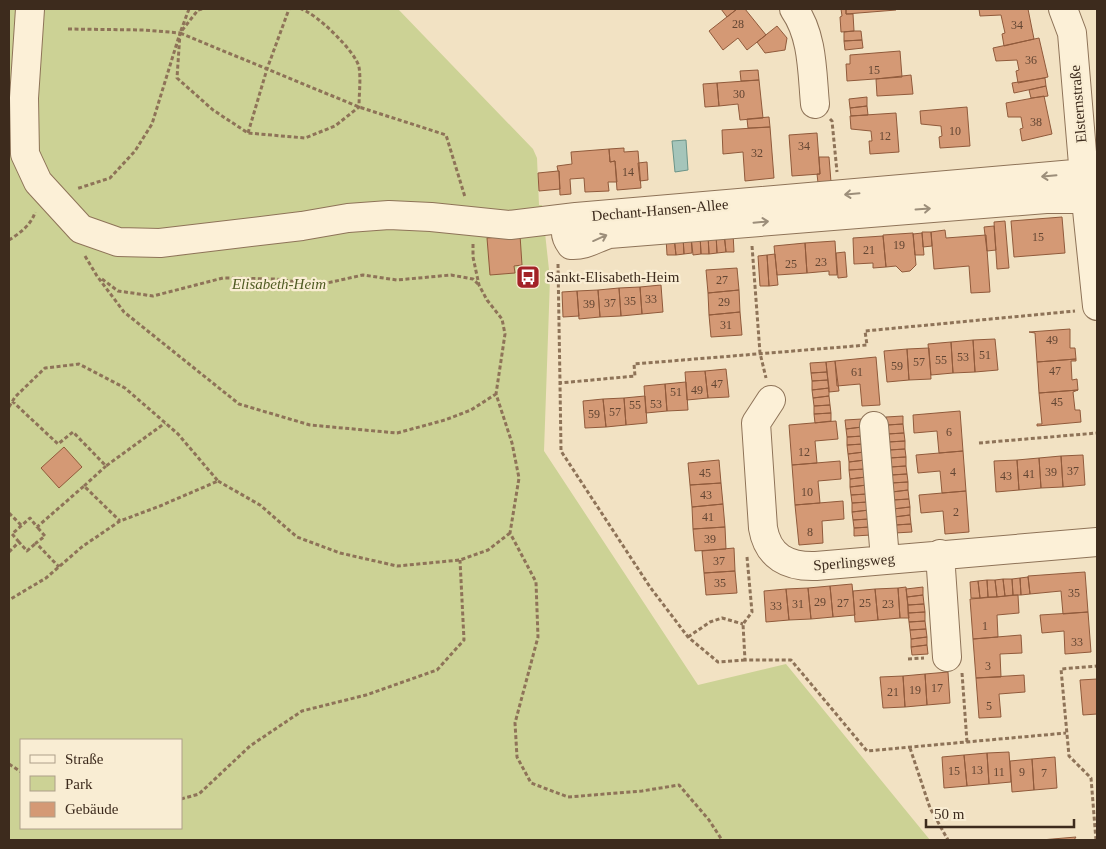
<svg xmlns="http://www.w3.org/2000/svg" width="1106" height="849" font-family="Georgia,serif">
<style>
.green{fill:#ccd295;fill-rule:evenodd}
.water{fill:#a5c5ba;stroke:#6b9488}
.building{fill:#d49975;stroke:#905a3b}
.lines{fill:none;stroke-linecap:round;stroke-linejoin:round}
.minor-casing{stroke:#8e7358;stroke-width:30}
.path{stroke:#8e7358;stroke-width:3;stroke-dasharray:4 2.5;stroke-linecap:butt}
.minor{stroke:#fcf0d7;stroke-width:28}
.oneway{stroke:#9c8e7a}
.labels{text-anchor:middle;stroke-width:4.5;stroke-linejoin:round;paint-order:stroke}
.number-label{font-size:12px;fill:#634633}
.street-label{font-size:15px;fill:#3d2b1d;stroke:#f9edd3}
.poi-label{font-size:15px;fill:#3d2b1d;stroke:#f9edd3;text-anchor:start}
.park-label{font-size:15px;font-style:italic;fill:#4f5b22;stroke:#f9edd3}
</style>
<rect width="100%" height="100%" fill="#f2e2c3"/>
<path class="green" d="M9,9H398L533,149L537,158L539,205H542L550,279L544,451L698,685L786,664L930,840H9ZM21,740H181V828H21Z"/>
<path class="water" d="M686,140L688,170L675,172L672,141Z"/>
<path class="building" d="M721,9H737L727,17Z
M737,9H745L766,35L747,50L738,38L723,50L709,31Z
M841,9H846V14H853L854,31L841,32L840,17L842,16Z
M846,9H896V10L846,14Z
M979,9H1028L1034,39L1004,46L1002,34L1005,33L1001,15L980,16Z
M777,26L787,38L785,50L765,53L757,42Z
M854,31H861L862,40L844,41V32Z
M1039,38L1048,77L1018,83L1016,71L1019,70L1017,60L996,61L993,48Z
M862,40L863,48L845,50L844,41Z
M900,51L902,77L847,81L846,64H850V55Z
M758,70L759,80L741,81L740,71Z
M911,75L913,94L877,96L876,79Z
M1045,78L1046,86L1014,93L1012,83Z
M759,80L763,118L740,120L738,104L719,106L717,83Z
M717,83L719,106L705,107L703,84Z
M1046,86L1048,96L1031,98L1029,90Z
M1044,96L1052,134L1022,141L1020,129L1023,128L1021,117H1008L1006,103Z
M867,97V106L850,108L849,99Z
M867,106L868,115L851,116L850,108Z
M967,107L970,146L940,148L939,137L942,136L941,126L921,124L920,111Z
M896,113L899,152L870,154L869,141H872L871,131L851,129L850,116Z
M769,117L770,127L748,128L747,119Z
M770,127L774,178L745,181L743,152L723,154L722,130Z
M817,133L820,174L792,176L789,135Z
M624,148V152L638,151L641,188L617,190L615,161L610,162L609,149Z
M609,149L610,162L615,161L617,182H608L609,191L585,192L584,178L570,179L571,194L560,195L559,171H558L557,166L572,164L571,152Z
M819,157H829L831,182L818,183L817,174H820Z
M647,162L648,180L640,181L638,163Z
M558,171H559L560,189L539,191L538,173Z
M1062,217L1065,253L1014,257L1011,221Z
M1005,221L1009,268L997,269L994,222Z
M994,226L996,250L987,251L984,227Z
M945,230L946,238L986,235L990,292L971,293L969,266L934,269L931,232Z
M922,232H931L932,246L923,247Z
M724,233L726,252L717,253L716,234Z
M724,233H733L734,252H726Z
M913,233L916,265L910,271L902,272L896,266L886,267L883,235Z
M922,233L924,255H915L913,234Z
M716,234L717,253L709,254L708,235Z
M520,235L522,265L514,266L515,273L490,275L487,238Z
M700,235L701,254L693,255L691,236Z
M700,235H708L709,254H701Z
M691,236L692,253L684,254L683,237Z
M883,236L886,267L873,268V263L854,264L853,238Z
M674,237L676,255H667L666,238Z
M674,237H683L684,254L676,255Z
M835,241L837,275H829V271L807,273L805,243Z
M805,243L807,273L777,275L774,246Z
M845,252L847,277L838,278L836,253Z
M775,254L778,285L769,286L767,255Z
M767,255L769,286H760L758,256Z
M737,268L739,290L708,293L706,270Z
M661,285L663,312L642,314L640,287Z
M640,287L642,314L621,316L619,288Z
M619,288L621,316L600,317L598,290Z
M598,290L600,317L579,319L577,291Z
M739,290L740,312L709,315L708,293Z
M577,291L579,316L563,317L562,292Z
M740,312L742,335L711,337L709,315Z
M1070,329V348H1075L1076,359L1037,362L1035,333L1029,332Z
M995,339L998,370L975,372L973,340Z
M973,340L975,372L953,373L951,342Z
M951,342L953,373L931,375L928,344Z
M929,348L931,379L909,380L907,349Z
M907,349L909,380L887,382L884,351Z
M876,357L880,405L862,406L860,384L837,386L835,361Z
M1076,359V361H1071L1072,380L1077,379L1078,390L1039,393L1037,362Z
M835,361L839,391L829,392L826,362Z
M826,362L827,372L811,373L810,363Z
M726,369L729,397L708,398L705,371Z
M705,371L708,398L687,400L685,372Z
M827,372L828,380L812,381L811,373Z
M828,380L829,388L812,390V381Z
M686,382L688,410L667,411L665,384Z
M665,384L667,411L646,413L644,386Z
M829,388V396L813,398L812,390Z
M1078,390L1073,392L1075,410H1080L1081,422L1037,426V424H1042L1039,393Z
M645,396L647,423L626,425L624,398Z
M829,396L830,405L814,406L813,398Z
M624,398L626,425L606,427L603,399Z
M603,399L606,427L585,428L583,401Z
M830,405L831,413L814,414V406Z
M960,411L963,451L939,453L937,431L914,433L913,415Z
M831,413V421L815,423L814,414Z
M903,416V424L887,425L886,417Z
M862,419V427L846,429L845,420Z
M836,421L838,439L815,441L817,463L792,465L789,425Z
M903,424L904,433L887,434V425Z
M862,427L863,436L847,437L846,429Z
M904,433L905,441L888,442L887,434Z
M863,436V444L847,445V437Z
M905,441V449L889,450L888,442Z
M863,444L864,452L848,454L847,445Z
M64,447L82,467L59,488L41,468Z
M905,449L906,457L889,458V450Z
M963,451L966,491L942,493L940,471L918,473L916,455Z
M864,452L865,460L849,462L848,454Z
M1083,455L1085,485L1063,487L1061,456Z
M1061,456L1063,487L1041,488L1039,458Z
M906,457V466L890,467L889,458Z
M1039,458L1041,488L1019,490L1017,460Z
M719,460L721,483L690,485L688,463Z
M865,460V469L849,470V462Z
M1017,460L1019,490L996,492L994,461Z
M840,461L841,479L818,481L820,503L795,505L792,465Z
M906,466L907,474L891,475L890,467Z
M865,469L866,477L850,479L849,470Z
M907,474L908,482L891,483V475Z
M866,477L867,485L850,487V479Z
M908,482V490L892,492L891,483Z
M721,483L723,504L692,507L690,485Z
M867,485V494L851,495L850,487Z
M908,490L909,499L893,500L892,492Z
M966,491L969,532L945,534L943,511L921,513L919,495Z
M867,494L868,502L852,503L851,495Z
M909,499L910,507L893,509V500Z
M843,501L844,519L822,521L823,543L799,545L795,505Z
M868,502L869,510L852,512V503Z
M723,504L725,527L693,529L692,507Z
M910,507V515L894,517L893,509Z
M869,510V519L853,520L852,512Z
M910,515L911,524L895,525L894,517Z
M869,519L870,527L854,528L853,520Z
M911,524L912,532L895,533V525Z
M725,527L726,549L695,551L693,529Z
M870,527L871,535L854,536V528Z
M734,548L735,571L704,573L702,551Z
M735,571L737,593L706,595L704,573Z
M1085,572L1088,612L1063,614L1061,591L1030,594L1028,576Z
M1028,577L1030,594L1021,595L1020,578Z
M1020,578L1021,595H1013L1012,579Z
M1003,579L1005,596L997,597L995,580Z
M1003,579H1012L1013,595L1005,596Z
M987,580L988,597L980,598L978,581Z
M987,580H995L997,597H988Z
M978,581L980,598H971L970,582Z
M852,584L855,615L833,617L830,586Z
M830,586L833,617L811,619L808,588Z
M906,587L909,618H900L898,588Z
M923,587V595L907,597L906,589Z
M808,588L811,619L789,620L786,589Z
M898,588L900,618L878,620L875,589Z
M786,589L789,620L766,622L764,591Z
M875,589L878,620L855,622L853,591Z
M923,595L924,604L908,605L907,597Z
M1018,595L1019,613L997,615L998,637L973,639L970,599Z
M924,604L925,612L908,613V605Z
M925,612V621L909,622L908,613Z
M1088,612L1091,652L1065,654L1064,631L1042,633L1040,615Z
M925,621L926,629L910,630L909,622Z
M926,629L927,637L911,639L910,630Z
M1021,635L1022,653L1000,654L1001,677L976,678L973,639Z
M927,637V645L911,647V639Z
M927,645L928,654L912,655L911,647Z
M948,672L950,703L927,705L925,674Z
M925,674L927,705L905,707L903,676Z
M1024,675L1025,692L999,694L1001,717L979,718L976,678Z
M903,676L905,707L883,708L880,677Z
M1097,679V714L1083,715L1080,680Z
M1009,752L1011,782L989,784L987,753Z
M987,753L989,784L967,786L964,755Z
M964,755L967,786L944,788L942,757Z
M1055,757L1057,788L1034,790L1032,759Z
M1032,759L1034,790L1012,792L1010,761Z
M1076,837L1074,840H1041Z"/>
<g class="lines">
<g class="minor-casing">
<path id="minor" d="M30,9L24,98L25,154L38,182L81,229L118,242L160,243L302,226L348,218L389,215L431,217L510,225L576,217
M794,9C813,36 812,72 815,104
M1063,9L1072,33L1086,200L1097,306
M1097,172L576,217C564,226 563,234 571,245C586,246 595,238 609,234L1046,199H1097
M771,400L756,423L763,528C768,557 788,567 816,566L1097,542
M874,426L885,559
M940,554L947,657"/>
</g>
<path class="path" d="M189,9L180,33L359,107L446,135L465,197
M202,9L198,10L180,33L177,78L213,110L248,133L305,138L335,126L359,107C359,94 361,79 359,67C356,52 316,13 301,9
M68,29L144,30L180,33L152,124L135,151L110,178L76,189
M830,119L832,121L837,172
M248,133L267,69L289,9
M9,240C19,234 32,224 35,212
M473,244V257L479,285L487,300L502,319L505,334L496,394L512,443L519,478L510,533L536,582L538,637L515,723L517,757L531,783L568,797L642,791L679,785L709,820L722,840
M752,246L760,353L766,378
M85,256L97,276L124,312L239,404L310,425L397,433L445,420L471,410L496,394
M558,264L560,383
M102,279L118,291L153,296L223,278L276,279L318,285L363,275L397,280L451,275L473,279L478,284
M12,401L58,444L73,432L106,466L165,423
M9,407L15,397L45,368L79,364L125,388L178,434L218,481L160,506L120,521L83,546L46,578L9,600
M979,443L1097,433
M218,481L260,505L297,537L340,553L397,566L460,560L488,550L510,533
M84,486L106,466
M9,513L22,526
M38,528L45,536L36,543L59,567
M19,542L12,534L30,518L37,527L84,486L120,521
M9,552L19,542L27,551L36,543
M747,557L752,612L743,624L745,660H791L867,751L1066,733
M688,637L710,622L722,618L743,624
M908,659L924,658
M745,660L718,662L688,637L650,587L561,451L560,383L635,376L634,364L867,345L865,331L1075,311
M962,673L967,742
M910,748L930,808L948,840
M9,764L21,772
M181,799L199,794L250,746L302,711L366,695L437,670L464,640L460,560
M1096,840L1091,778L1069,756L1061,669L1097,666"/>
<use href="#minor" class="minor"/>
</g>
<defs><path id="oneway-shaft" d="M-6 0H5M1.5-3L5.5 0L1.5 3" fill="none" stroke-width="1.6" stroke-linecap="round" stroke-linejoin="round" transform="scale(1.25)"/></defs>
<g class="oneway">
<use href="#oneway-shaft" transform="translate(1049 176) rotate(175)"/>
<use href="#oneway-shaft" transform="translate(852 194) rotate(175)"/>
<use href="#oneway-shaft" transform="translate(923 209) rotate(-4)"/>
<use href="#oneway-shaft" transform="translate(761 222) rotate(-5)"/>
<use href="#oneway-shaft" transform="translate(600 238) rotate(-24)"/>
</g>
<defs>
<g id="bus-square" transform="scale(1.25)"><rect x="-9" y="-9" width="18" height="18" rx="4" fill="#a32227" stroke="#f9edd3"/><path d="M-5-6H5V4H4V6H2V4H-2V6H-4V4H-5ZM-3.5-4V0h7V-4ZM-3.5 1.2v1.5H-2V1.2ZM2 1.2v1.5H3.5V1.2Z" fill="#fff"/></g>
</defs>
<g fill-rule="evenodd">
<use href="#bus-square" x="528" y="277"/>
</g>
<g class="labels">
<g class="number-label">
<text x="738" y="28">28</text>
<text x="1017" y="29">34</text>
<text x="1031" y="64">36</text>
<text x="874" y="74">15</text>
<text x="739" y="98">30</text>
<text x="1036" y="126">38</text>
<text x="955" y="135">10</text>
<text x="885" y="140">12</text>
<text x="804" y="150">34</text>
<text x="757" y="157">32</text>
<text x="628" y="176">14</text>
<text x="1038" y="241">15</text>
<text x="899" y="249">19</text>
<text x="869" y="254">21</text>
<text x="821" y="266">23</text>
<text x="791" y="268">25</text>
<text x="722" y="284">27</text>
<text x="651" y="303">33</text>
<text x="630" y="305">35</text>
<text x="724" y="306">29</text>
<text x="610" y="307">37</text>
<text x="589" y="308">39</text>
<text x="726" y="329">31</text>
<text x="1052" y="344">49</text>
<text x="985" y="359">51</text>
<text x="963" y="361">53</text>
<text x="941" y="364">55</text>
<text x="919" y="366">57</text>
<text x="897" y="370">59</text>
<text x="1055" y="375">47</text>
<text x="857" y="376">61</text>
<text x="717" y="388">47</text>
<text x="697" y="394">49</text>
<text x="676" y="396">51</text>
<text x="1057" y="406">45</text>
<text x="656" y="408">53</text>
<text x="635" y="409">55</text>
<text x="615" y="416">57</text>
<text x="594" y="418">59</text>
<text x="949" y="436">6</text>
<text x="804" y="456">12</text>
<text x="1073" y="475">37</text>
<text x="953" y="476">4</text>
<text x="1051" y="476">39</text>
<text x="705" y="477">45</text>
<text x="1029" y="478">41</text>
<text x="1006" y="480">43</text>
<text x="807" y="496">10</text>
<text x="706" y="499">43</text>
<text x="956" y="516">2</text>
<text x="708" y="521">41</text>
<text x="810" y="536">8</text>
<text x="710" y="543">39</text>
<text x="719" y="565">37</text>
<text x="720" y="587">35</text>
<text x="1074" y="597">35</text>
<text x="820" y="606">29</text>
<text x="843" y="607">27</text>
<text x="865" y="607">25</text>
<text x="798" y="608">31</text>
<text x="888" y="608">23</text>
<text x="776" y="610">33</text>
<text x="985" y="630">1</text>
<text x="1077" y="646">33</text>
<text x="988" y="670">3</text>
<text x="937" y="692">17</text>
<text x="915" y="694">19</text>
<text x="893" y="696">21</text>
<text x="989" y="710">5</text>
<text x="977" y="774">13</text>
<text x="954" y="775">15</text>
<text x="999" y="776">11</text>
<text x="1022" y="776">9</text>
<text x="1044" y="777">7</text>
</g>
<g class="street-label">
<text transform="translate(1078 104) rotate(-95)" y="5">Elsternstraße</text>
<text transform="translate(660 210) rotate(-5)" y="5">Dechant-Hansen-Allee</text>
<text transform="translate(854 562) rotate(-5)" y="5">Sperlingsweg</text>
</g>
<g class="poi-label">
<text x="546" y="282">Sankt-Elisabeth-Heim</text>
</g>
<g class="park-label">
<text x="279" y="289">Elisabeth-Heim</text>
</g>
</g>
<rect width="1106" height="849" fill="none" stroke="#3d2b1d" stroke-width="20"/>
<rect x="20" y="739" width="162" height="90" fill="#f9edd3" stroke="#ae9f8a"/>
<rect x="30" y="755" width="25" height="8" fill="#fcf0d7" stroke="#ae9f8a"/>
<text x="65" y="764" font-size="15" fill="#3d2b1d">Straße</text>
<rect x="30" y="776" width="25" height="15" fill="#ccd295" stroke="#ae9f8a"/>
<text x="65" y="789" font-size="15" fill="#3d2b1d">Park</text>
<rect x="30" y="802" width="25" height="15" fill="#d49975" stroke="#ae9f8a"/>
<text x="65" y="814" font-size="15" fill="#3d2b1d">Gebäude</text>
<path d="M926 819v8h148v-8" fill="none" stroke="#3d2b1d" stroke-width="2.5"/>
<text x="934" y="819" font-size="15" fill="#3d2b1d" stroke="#f9edd3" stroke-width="4" paint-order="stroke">50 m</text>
</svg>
